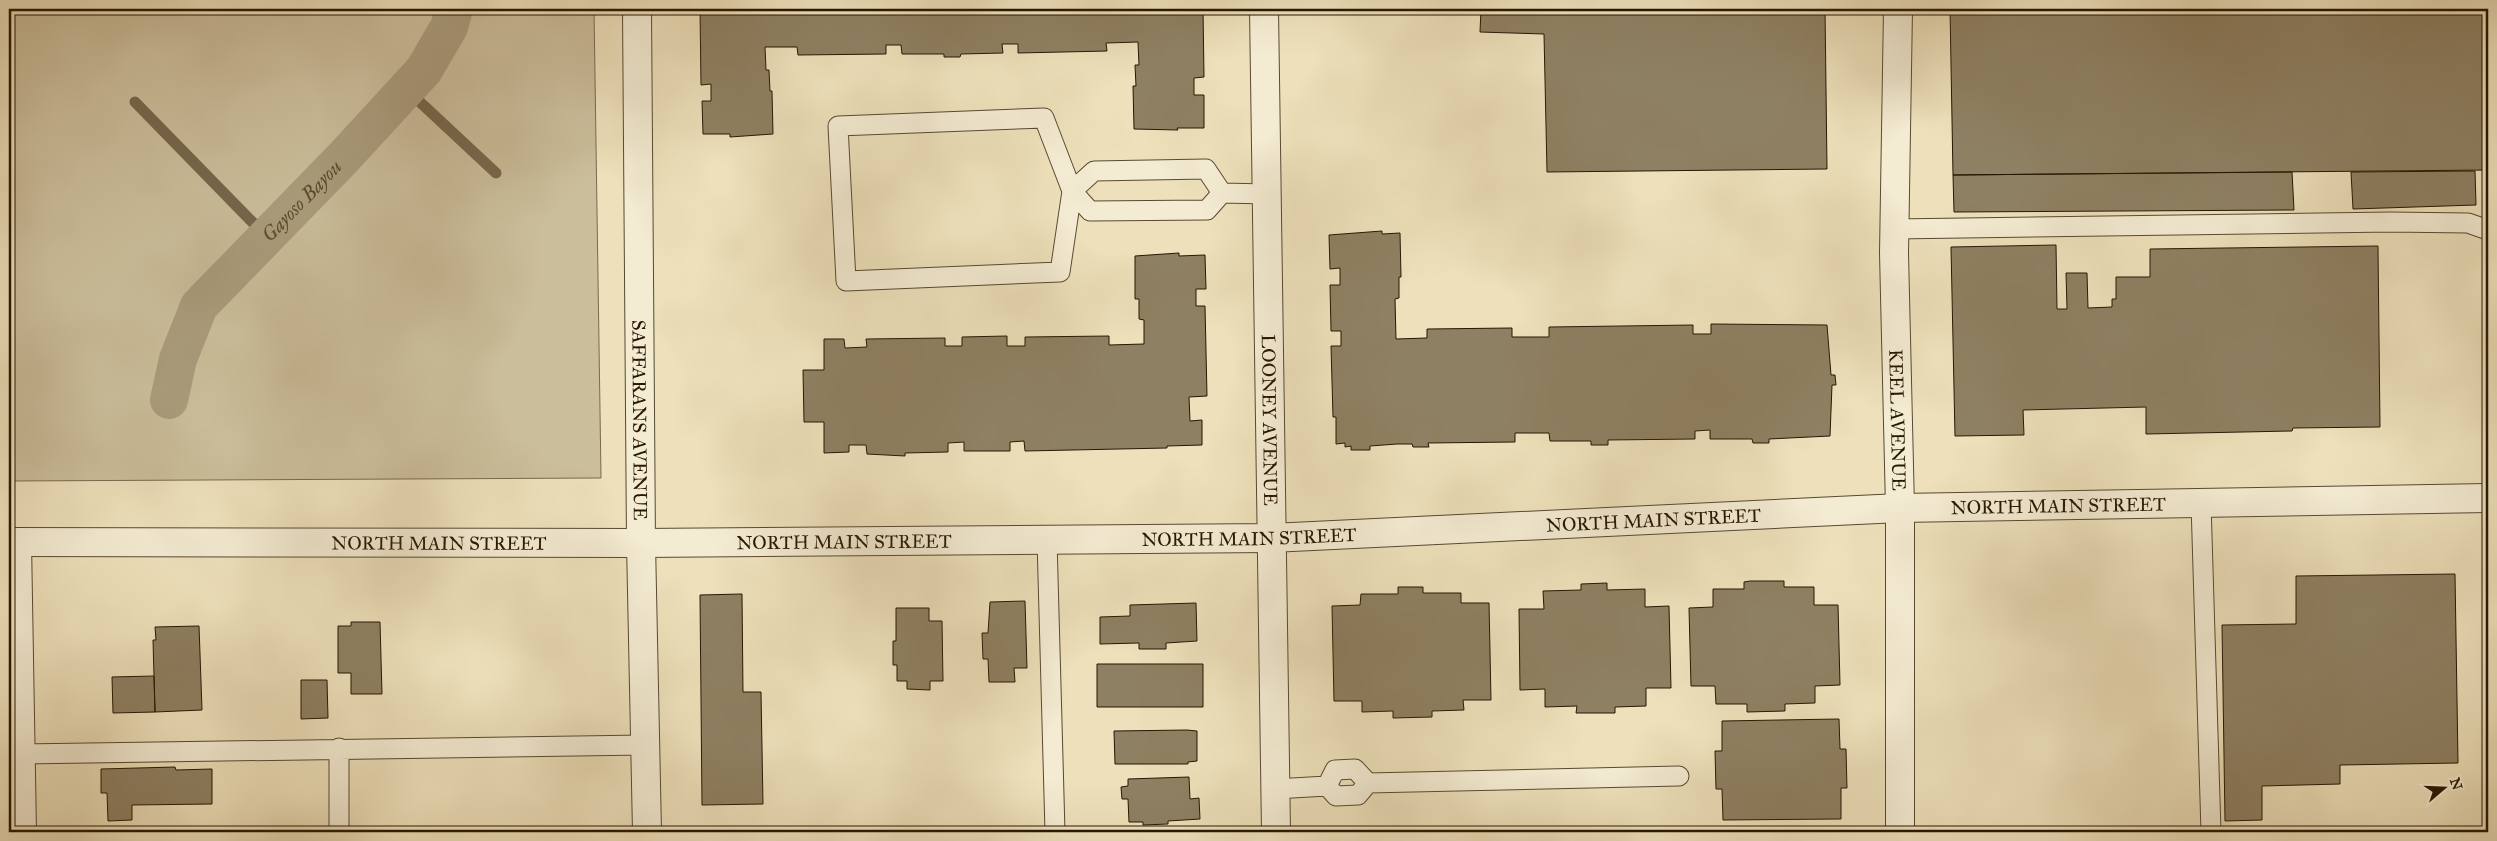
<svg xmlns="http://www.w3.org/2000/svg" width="2497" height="841" font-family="'IM FELL Great Primer',serif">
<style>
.green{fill:#cbbe9b;stroke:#796a4f}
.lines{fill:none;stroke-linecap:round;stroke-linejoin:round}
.stream{stroke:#76674c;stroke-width:11}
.canal{stroke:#aa9c7c;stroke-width:38}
.building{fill:#8e8062;stroke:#271703}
.service-casing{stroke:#584931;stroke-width:21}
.minor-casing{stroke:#584931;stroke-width:30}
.service{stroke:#f3ebd2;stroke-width:19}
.minor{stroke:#f3ebd2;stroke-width:28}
.labels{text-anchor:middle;stroke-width:4;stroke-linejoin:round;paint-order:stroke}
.street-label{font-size:19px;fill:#271703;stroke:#f3ebd2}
.water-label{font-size:20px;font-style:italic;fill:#5b4c33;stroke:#f3ebd2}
</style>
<rect width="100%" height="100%" fill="#ede0ba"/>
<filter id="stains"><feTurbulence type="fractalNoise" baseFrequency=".004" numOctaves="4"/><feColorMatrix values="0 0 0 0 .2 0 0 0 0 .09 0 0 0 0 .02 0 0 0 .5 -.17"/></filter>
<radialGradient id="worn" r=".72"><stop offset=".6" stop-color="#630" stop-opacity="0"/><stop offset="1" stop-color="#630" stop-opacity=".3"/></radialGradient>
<path class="green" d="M9,9H594L601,478L9,481Z"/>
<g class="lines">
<path class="stream" d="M406,89L496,173
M135,102L266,236"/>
<path class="canal" id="s1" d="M169,400L178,359L199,306L344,157L424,70L449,27L454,9"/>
</g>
<path class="building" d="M700,9H1203L1204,77L1194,78V95H1204V128H1177L1178,130L1134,129L1133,86H1136L1135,65H1139L1138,42L1106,43L1107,51L1018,53V44H1002L1003,53L961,54L960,57H944V54H902L901,45H886V54L798,55L797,47H765L766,70H769L770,91H772L773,134L730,137V134H703L702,101H711V84L701,85Z
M1481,9H1825L1827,169L1547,172L1544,34L1480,32Z
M1950,9H2488V170L1953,175Z
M2475,171L2476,205L2353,209L2351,172Z
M2292,172L2294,210L1954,212L1953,175Z
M1382,231V234L1400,233L1401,277H1399V298L1395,299L1396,339L1427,338V329L1512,328V337H1549V327L1693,325V334H1711V324L1827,325L1831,375H1835L1836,385H1832L1830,436L1769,439V443H1753L1752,439H1710V430L1695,431V439L1608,440V445H1591V441H1550L1549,433H1515V442L1428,443L1429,447H1413L1412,444H1397L1370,446V450H1351V446L1345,447V443L1336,444V417H1333L1331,346H1341V331H1331L1330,285H1340V268L1330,269L1329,235Z
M2056,245L2057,309H2067L2066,273H2087L2088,308L2112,307V299H2116V277H2150V249L2378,246L2380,427L2293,428L2292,431L2146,434V407L2023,410L2024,435L1955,436L1951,247Z
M1179,253V256L1205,255L1206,289H1196V306H1205L1207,396L1189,397L1190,421L1202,420V445L1167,446V448L1025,451L1024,441L1010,442V451H964V442L948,443V452L905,453V456L867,454L866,445H849V452L824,453V422H804L803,370H824V339H844L845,348L867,347L866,339L945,338V346H962V337L1007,336V346H1025V337L1109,336V345L1144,344V320L1139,319V299H1135V256Z
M2455,574L2458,763L2340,765V784L2262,786V820L2225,821L2222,625L2296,624V576Z
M1750,581H1784V587H1814V605H1838L1840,685L1815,686V703L1785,704V711L1747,712V704H1716L1715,686H1691L1689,608L1713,607V589H1744V582Z
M1607,583V590L1645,589V607L1669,606L1671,688H1646V706L1615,707V713H1576L1577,706L1545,707V689L1520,690L1519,609H1544L1543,591L1581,590V584Z
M1398,587H1423V593H1461V603H1489L1491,700H1463L1464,710L1432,711V717L1393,718V711L1362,712V701H1334L1332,606L1360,605L1361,594H1398Z
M742,594L743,692H761L763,804L702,805L700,595Z
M1025,601L1027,668H1014L1015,682H989L988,659H983L982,633H988L990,602Z
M1196,603L1197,641L1166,643V649H1139V643L1100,644V617L1130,616V605Z
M896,608H929V621H942L943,681H930V690L907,689V681H897V665H893V641H896Z
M351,622H380L382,694H351V673H338V626H351Z
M199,626L202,710L155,712L153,640H156L155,627Z
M1097,664H1203V707H1097Z
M154,676L155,712L113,713L112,677Z
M301,680H327L328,718L301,719Z
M1839,719L1840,749H1846L1847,788H1841V819L1723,820L1722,789H1716L1715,751H1722V721Z
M1187,730L1197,731V761L1188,762V764H1115L1114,731Z
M175,767L176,770L212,769V804L132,805V820L108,821L107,793H101V769Z
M1189,777L1190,799L1199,798L1200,819L1168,821V824L1143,825V822H1129L1128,799H1122L1121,787L1128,786V779Z"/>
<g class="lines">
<g class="service-casing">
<path id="service" d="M1222,193L1206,169L1094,171L1072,191L1060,272L846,281L838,126L1044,118L1072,191L1090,211L1207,210L1222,193L1267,194
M1894,229L2390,222L2468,223L2488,230
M2201,503L2211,832
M1047,540L1055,832
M339,748V832
M21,754L645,745
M1327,786L1336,796L1358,795L1368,783L1679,776
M1327,786L1335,770L1355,769L1368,783
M1275,789L1327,786"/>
</g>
<g class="minor-casing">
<g id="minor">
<path id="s2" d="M637,9L641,543L647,832"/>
<path id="s3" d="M1264,9L1276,832"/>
<path id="s4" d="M1898,9L1894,253L1900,508V832"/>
<path id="s5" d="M9,542L641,543L1271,538L1900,508L2488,498"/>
<path d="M17,542L22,832"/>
</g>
</g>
<use href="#service" class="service"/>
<use href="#minor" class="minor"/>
</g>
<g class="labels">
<g class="street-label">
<text dy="7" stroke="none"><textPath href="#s4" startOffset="411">KEEL AVENUE</textPath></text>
<text dy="7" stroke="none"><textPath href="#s2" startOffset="411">SAFFARANS AVENUE</textPath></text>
<text dy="7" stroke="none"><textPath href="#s3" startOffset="411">LOONEY AVENUE</textPath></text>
<text dy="7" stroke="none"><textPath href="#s5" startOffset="2050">NORTH MAIN STREET</textPath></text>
<text dy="7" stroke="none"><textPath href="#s5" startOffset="1645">NORTH MAIN STREET</textPath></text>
<text dy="7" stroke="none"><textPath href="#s5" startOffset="1240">NORTH MAIN STREET</textPath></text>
<text dy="7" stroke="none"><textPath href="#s5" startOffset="835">NORTH MAIN STREET</textPath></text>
<text dy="7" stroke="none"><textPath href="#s5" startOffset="430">NORTH MAIN STREET</textPath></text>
</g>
<g class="water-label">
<text dy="7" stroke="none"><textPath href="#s1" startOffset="246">Gayoso Bayou</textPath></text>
</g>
</g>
<rect width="2497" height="841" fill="none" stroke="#ede0ba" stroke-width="30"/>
<rect x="10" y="10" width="2477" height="821" fill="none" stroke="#271703" stroke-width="2.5"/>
<rect x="15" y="15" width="2467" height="811" fill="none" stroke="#271703"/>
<g transform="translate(2444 788) rotate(71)" stroke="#f3ebd2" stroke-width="4" paint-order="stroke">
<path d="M0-4L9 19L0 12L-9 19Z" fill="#271703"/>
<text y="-8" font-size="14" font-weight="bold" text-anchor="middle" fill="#271703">N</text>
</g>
<rect width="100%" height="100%" filter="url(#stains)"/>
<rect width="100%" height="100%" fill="url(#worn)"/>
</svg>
